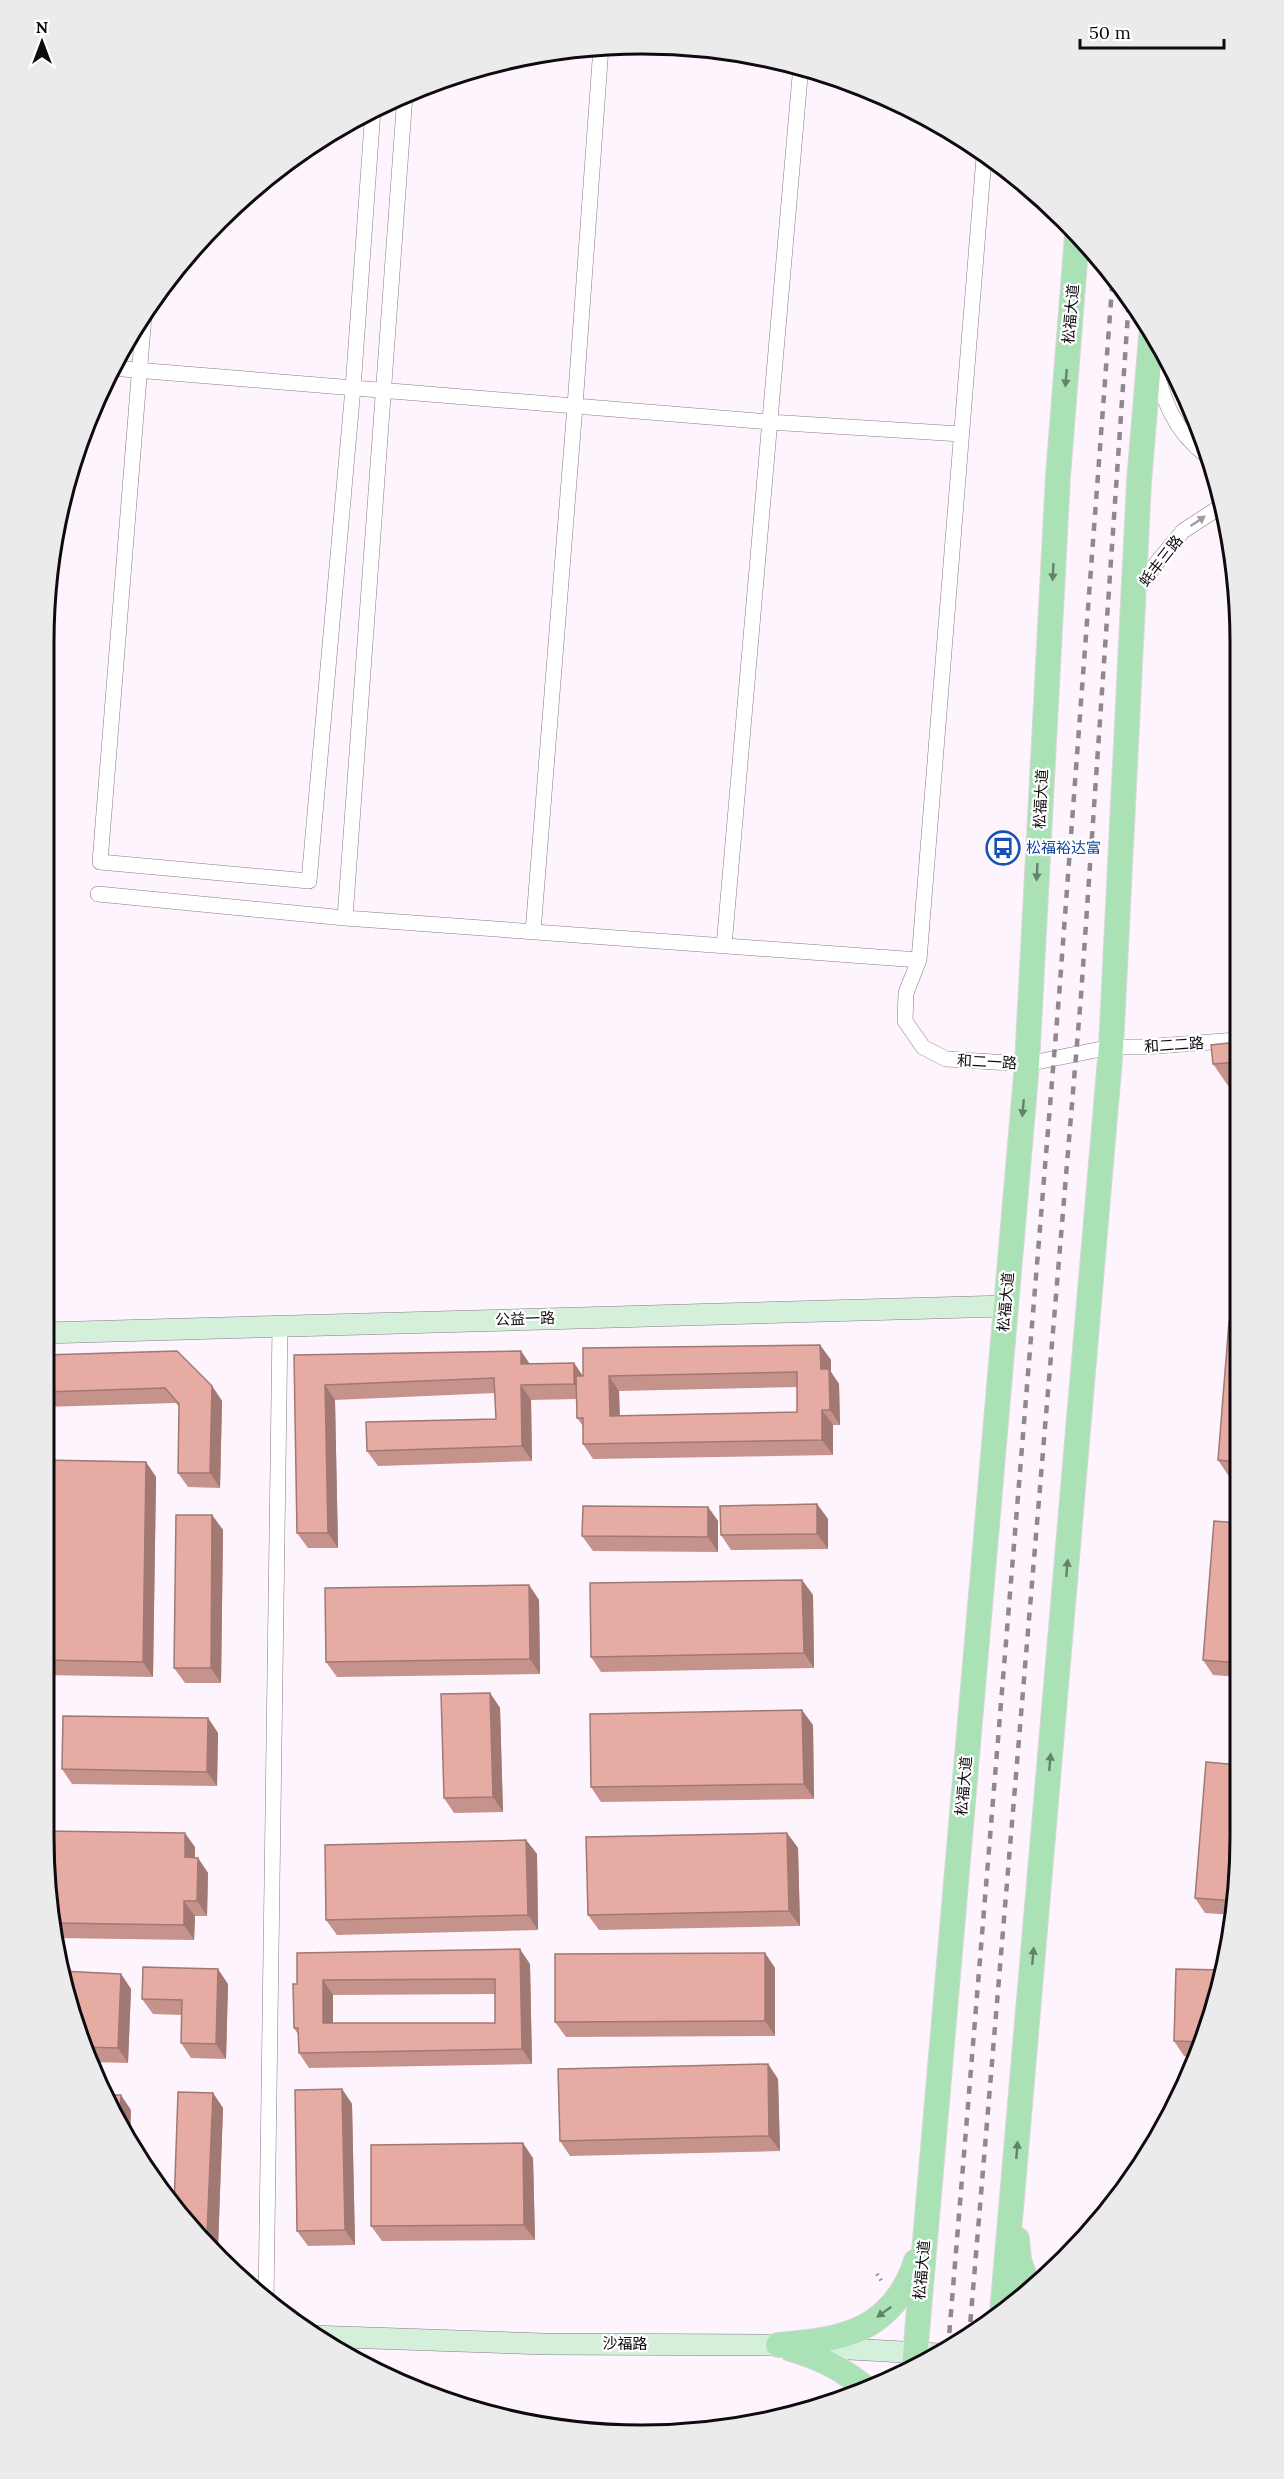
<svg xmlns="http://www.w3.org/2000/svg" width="1284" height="2479" font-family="Lora,'Noto Sans SC',serif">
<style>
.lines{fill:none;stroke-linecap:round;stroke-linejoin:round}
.street-casing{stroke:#887a87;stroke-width:16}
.secondary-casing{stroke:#887a87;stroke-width:22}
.primary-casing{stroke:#d9d8d9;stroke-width:26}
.path{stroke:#8a838a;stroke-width:4;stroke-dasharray:1.5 4.5;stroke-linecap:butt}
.street{stroke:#fff;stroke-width:15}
.secondary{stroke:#d5f0da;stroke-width:21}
.primary{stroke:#aae2b6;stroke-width:24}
.rail{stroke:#8f888f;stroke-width:4.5;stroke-dasharray:8 8;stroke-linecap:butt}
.wall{fill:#c6938c;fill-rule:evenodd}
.shaded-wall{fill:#a17872}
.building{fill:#e6aba3;stroke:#a17872;stroke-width:1.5;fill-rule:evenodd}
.oneway{fill:#64816b}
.oneway2{fill:#9f9d9f}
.labels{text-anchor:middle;stroke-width:4.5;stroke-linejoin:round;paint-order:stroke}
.street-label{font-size:15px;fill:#0f0a0f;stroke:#fff}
.transit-label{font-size:15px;fill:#164399;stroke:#fff;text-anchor:start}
.rim{fill:none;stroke:#0f0a0f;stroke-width:3}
</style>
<rect width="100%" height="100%" fill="#fef4fe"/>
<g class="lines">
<g class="street-casing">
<path id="street" d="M984,157L919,960L906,993L905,1021L923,1047L946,1059L1027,1064L1111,1047H1144L1237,1040
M144,315L100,862L309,881L353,388L373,110
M1154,364C1164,401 1174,431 1206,455
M111,368L769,422L961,434
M1135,594L1155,565L1183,531L1220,507
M98,894L345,918L919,960
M345,918L405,95
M533,932L575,406L601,47
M724,946L801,65
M266,2301L280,1326"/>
</g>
<g class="secondary-casing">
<path id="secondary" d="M44,1333L1006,1306
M312,2336L545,2344L778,2345L939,2354"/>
</g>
<g class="primary-casing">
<path id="primary" d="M1017,2239L1019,2260L1030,2292
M1002,2313L1111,1047L1139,482L1151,337
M778,2345C843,2340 893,2331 916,2261
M791,2349C824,2359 843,2369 869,2391
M914,2367L1027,1064L1058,476L1077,236"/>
</g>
<path class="path" d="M877,2274L883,2283"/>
<use href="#street" class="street"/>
<use href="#secondary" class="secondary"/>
<use href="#primary" class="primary"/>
<path class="rail" d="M969,2338L1081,996L1129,299
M948,2349L1059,996L1113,274"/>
</g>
<path class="wall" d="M1237,1042V1092L1233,1093L1213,1064Z
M1238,1322V1476L1228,1475L1218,1460Z
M820,1345L831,1360V1372L839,1384L840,1425H833V1455L593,1459L583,1444V1426L577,1418V1399L531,1400L532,1461L378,1466L367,1451L496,1419L495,1393L335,1400L338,1548H308L297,1533L294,1355L521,1351L529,1363H574L583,1376ZM797,1387V1412L620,1416L619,1391Z
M44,1355L212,1386L222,1401L220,1488L188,1487L178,1473L179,1407L176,1403L44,1407Z
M44,1460L146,1462L156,1477L153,1677L44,1675Z
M817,1504L828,1519V1549L731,1550L721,1535Z
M708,1507L718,1521V1552L593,1551L582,1536Z
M212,1515L223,1530L221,1683H185L174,1668Z
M1238,1523L1239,1677L1213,1675L1203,1660Z
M802,1580L813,1595L814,1668L601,1672L591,1657Z
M529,1585L539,1600L540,1674L337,1677L326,1662Z
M490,1693L500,1708L503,1812L454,1813L444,1798Z
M208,1718L218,1733L217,1786L72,1784L62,1769Z
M813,1725L814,1799L601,1802L591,1787Z
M787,1833L798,1848L800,1926L599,1930L588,1915Z
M44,1837L195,1847V1858H198L208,1873L207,1916H195L194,1940L53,1938Z
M526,1840L537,1854L538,1930L337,1935L326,1920Z
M1239,1876L1233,1915L1205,1913L1195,1898Z
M297,1953L530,1964L532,2064L309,2068L299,2053L298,2034L294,2028L297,1984ZM495,1994V2023H333V1995Z
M765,1953L775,1968V2036L566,2037L555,2022Z
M121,1974L131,1989L128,2063L90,2062L75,2030Z
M228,1984L226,2059L191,2058L181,2043V2015L153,2014L142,1999Z
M1220,1992L1196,2057L1184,2056L1174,2041Z
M768,2064L778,2079L780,2151L570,2156L560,2141Z
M342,2089L352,2104L355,2245L308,2246L297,2231Z
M213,2093L223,2108L218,2248H211L174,2208Z
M533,2158L535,2240L382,2241L371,2226Z"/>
<path class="shaded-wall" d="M820,1345L831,1360V1372L839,1384L840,1425L830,1410L821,1369Z
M521,1351L531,1366L521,1364Z
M574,1363L584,1378L585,1399L574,1384Z
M609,1376L619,1391L620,1431L610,1416Z
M325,1385L335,1400L338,1548L328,1533Z
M521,1385L531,1400L532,1461L522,1446Z
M212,1386L222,1401L220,1488L210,1473Z
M822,1410L833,1425V1455L822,1440Z
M146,1462L156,1477L153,1677L143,1662Z
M817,1504L828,1519V1549L817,1534Z
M708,1507L718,1521V1552L708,1537Z
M212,1515L223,1530L221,1683L211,1668Z
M802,1580L813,1595L814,1668L804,1653Z
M529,1585L539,1600L540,1674L530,1659Z
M490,1693L500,1708L503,1812L493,1797Z
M802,1710L813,1725L814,1799L804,1784Z
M208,1718L218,1733L217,1786L207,1772Z
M185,1833L195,1847V1872L185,1857Z
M787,1833L798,1848L800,1926L789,1911Z
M526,1840L537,1854L538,1930L528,1915Z
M198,1858L208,1873L207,1916L197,1901Z
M184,1901L195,1916L194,1940L184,1925Z
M520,1949L530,1964L532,2064L522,2049Z
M765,1953L775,1968V2036L765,2021Z
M218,1969L228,1984L226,2059L216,2044Z
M121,1974L131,1989L128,2063L118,2048Z
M323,1980L333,1995V2038L323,2023Z
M768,2064L778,2079L780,2151L769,2136Z
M342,2089L352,2104L355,2245L345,2230Z
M213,2093L223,2108L218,2248L207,2234Z
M121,2095L131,2110L130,2145L124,2136L119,2127Z
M523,2143L533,2158L535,2240L524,2225Z"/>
<path class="building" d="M1237,1042V1062L1213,1064L1211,1045Z
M1237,1238V1256H1235Z
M1229,1322H1238V1462L1218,1460Z
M820,1345L821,1369H829L830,1410H822V1440L583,1444V1418H577L576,1376H583V1348ZM797,1372V1412L610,1416L609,1376Z
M177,1351L212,1386L210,1473H178L179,1404L165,1388L44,1392V1355Z
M521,1351V1364L574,1363V1384L521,1385L522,1446L367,1451L366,1422L496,1419L494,1378L325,1385L328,1533H297L294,1355Z
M44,1460L146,1462L143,1662L44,1660Z
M817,1504V1534L721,1535L720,1506Z
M583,1506L708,1507V1537L582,1536Z
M176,1515H212L211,1668H174Z
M1214,1521L1238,1523L1239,1663L1203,1660Z
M802,1580L804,1653L591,1657L590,1583Z
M529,1585L530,1659L326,1662L325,1588Z
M490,1693L493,1797L444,1798L441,1694Z
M802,1710L804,1784L591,1787L590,1714Z
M63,1716L208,1718L207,1772L62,1769Z
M1206,1762L1239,1765V1876L1235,1901L1195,1898Z
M44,1831L185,1833V1857L198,1858L197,1901H184V1925L52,1923Z
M787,1833L789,1911L588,1915L586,1837Z
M526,1840L528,1915L326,1920L325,1845Z
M520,1949L522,2049L299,2053L298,2028H294L293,1984H297V1953ZM495,1979V2023H323V1980Z
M765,1953V2021L555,2022V1954Z
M143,1967L218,1969L216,2044L181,2043L182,2000L142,1999Z
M1176,1969L1224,1970L1220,1992L1201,2042L1174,2041Z
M60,1971L121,1974L118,2048L83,2047L75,2030Z
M768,2064L769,2136L560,2141L558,2069Z
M342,2089L345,2230L297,2231L295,2090Z
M178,2092L213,2093L207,2234L197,2233L174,2208Z
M105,2095H121L119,2127Z
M523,2143L524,2225L371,2226V2145Z"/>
<defs><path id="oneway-solid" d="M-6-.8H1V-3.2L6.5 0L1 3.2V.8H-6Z" transform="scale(1.5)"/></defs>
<g class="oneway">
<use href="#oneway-solid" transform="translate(1066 378) rotate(95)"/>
<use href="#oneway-solid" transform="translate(1053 572) rotate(93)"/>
<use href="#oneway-solid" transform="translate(1037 872) rotate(93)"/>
<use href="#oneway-solid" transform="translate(1023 1108) rotate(95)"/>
<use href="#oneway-solid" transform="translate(1067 1568) rotate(-85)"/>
<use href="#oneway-solid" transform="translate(1050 1762) rotate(-85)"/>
<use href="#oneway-solid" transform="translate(1033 1956) rotate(-85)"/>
<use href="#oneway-solid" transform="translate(1017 2150) rotate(-85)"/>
<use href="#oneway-solid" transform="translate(884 2312) rotate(144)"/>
</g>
<use class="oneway2" href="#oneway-solid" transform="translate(1198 521) rotate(-34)"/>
<defs>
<g id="bus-ring" transform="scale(1.725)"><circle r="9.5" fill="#fff" stroke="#1a4fb4" stroke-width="1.5"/><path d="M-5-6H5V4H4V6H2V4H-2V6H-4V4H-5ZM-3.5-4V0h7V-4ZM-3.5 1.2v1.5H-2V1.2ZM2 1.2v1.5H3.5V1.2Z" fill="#1a4fb4"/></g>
</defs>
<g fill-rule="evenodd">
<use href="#bus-ring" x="1003" y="848"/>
</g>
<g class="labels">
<g class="street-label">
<text transform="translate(1071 314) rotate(-85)" y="5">松福大道</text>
<text transform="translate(1161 561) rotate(-52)" y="5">蚝丰三路</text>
<text transform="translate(1041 799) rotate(-87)" y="5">松福大道</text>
<text transform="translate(1174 1045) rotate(-4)" y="5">和二二路</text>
<text transform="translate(987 1062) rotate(3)" y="5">和二一路</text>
<text transform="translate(1006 1302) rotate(-85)" y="5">松福大道</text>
<text transform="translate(525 1319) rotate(-2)" y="5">公益一路</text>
<text transform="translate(964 1786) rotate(-85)" y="5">松福大道</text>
<text transform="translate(922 2270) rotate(-85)" y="5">松福大道</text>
<text x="625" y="2349">沙福路</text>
</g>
<g class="transit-label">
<text x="1026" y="853">松福裕达富</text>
</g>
</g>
<path d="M0 0H1284V2479H0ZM642 54H642A588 588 0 0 1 1230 642V1837A588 588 0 0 1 642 2425H642A588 588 0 0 1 54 1837V642A588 588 0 0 1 642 54Z" fill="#ecebec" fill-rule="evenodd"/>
<path class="rim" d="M642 54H642A588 588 0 0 1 1230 642V1837A588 588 0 0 1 642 2425H642A588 588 0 0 1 54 1837V642A588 588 0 0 1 642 54Z"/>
<g transform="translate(42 42)" stroke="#ffffff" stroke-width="4.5" paint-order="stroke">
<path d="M0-4.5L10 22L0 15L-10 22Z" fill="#0f0a0f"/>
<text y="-9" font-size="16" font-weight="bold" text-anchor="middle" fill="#0f0a0f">N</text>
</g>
<path d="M1080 39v9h144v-9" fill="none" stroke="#0f0a0f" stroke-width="3"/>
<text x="1089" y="39" font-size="18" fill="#0f0a0f" stroke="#ffffff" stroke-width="4.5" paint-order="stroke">50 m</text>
</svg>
